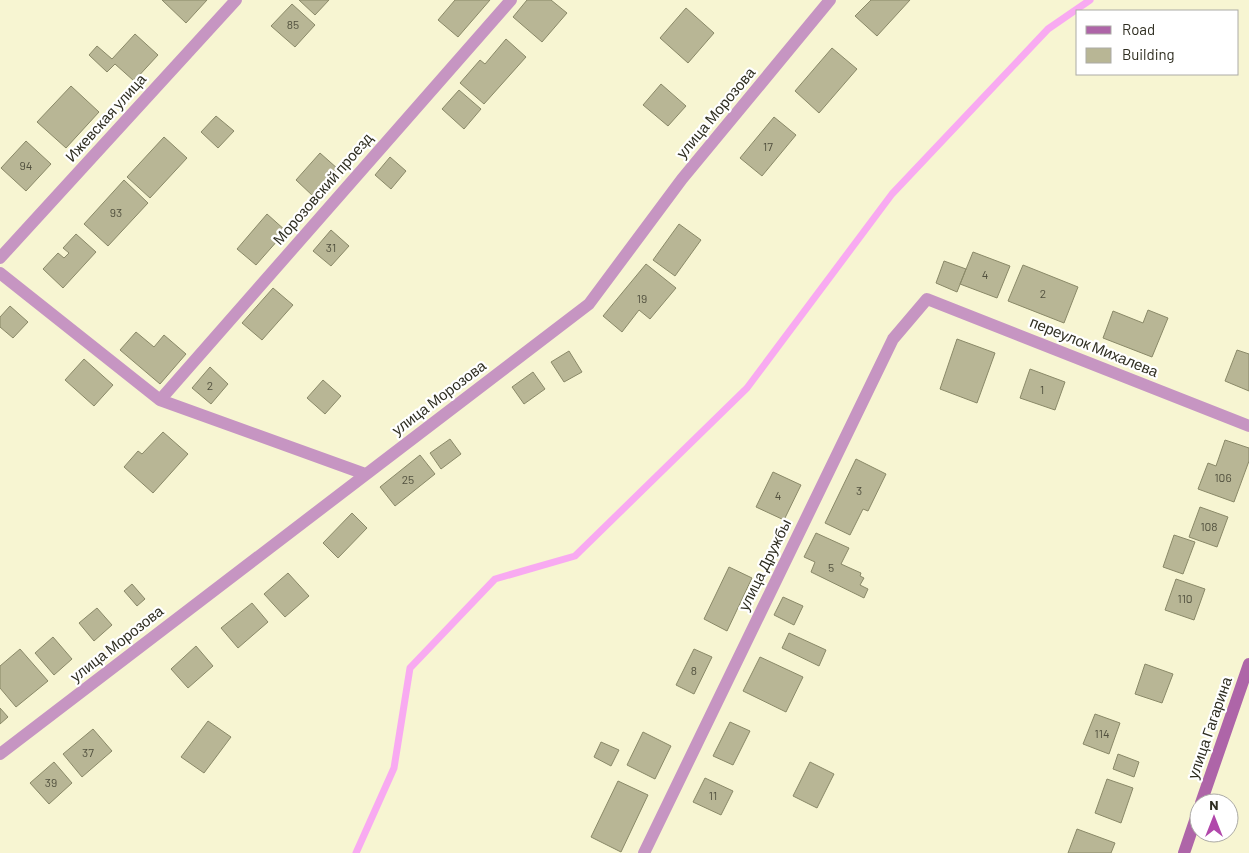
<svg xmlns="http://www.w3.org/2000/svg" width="1249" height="853" font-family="Barlow,sans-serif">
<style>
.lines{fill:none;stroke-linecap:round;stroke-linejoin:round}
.stream{stroke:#f8aaf1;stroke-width:7}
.building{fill:#b8b695;stroke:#8a8968}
.street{stroke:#c695c2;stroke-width:12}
.secondary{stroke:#ae65a8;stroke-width:12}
.labels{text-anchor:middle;stroke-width:4.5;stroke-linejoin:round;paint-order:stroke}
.number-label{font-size:12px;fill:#51503e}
.street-label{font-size:15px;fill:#2f2e21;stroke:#fff}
</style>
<rect width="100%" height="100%" fill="#f7f5d2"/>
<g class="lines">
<path class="stream" d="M356,853L394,768L410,668L495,579L575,556L747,388L892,194L1048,29L1090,0"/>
</g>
<path class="building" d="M162,0H207L186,23Z
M299,0H329L315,15Z
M455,0H490L458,37L438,20Z
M527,0H551L567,13L542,42L513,17Z
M871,0H910L877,36L855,16Z
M292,4L315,25L295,47L271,26Z
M686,8L714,33L688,63L660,38Z
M135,34L158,55L134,81L115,64L107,72L89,55L97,46L112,59Z
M506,39L526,57L484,104L460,83L480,60L485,64Z
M832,48L857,69L819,113L795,91Z
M661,84L686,106L668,126L643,105Z
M71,86L99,112L66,148L37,122Z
M459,90L481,109L464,129L442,109Z
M216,116L234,131L218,148L201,132Z
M774,117L796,135L762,176L740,158Z
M164,137L187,158L150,198L127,177Z
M26,141L51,164L26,191L1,168Z
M320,153L338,169L314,197L296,180Z
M390,157L406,171L391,189L375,175Z
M124,180L148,203L108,246L84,224Z
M267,214L286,231L256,265L237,249Z
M679,224L701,240L675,276L653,260Z
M331,230L349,246L331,266L313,251Z
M76,234L96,252L63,288L43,269L58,253L64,258L69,253L63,248Z
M973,252L1010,266L997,298L960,284Z
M944,261L966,269L957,292L936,283Z
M646,264L676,288L650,319L639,310L622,332L603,316Z
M1023,265L1078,287L1064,323L1008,301Z
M273,288L293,305L262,340L242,323Z
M10,306L28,322L13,338L0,327V317Z
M1148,310L1168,318L1152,357L1103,338L1113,311L1143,323Z
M136,332L154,347L164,335L186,354L160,384L120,350Z
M957,339L995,353L977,403L940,389Z
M1237,350L1249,354V391L1225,381Z
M569,351L582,372L564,382L551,362Z
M84,359L113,385L94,406L65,380Z
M210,367L228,384L211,404L192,388Z
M1030,369L1065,382L1055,410L1020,398Z
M533,372L545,389L524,404L512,387Z
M323,380L341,396L325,414L307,398Z
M163,432L188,454L153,493L124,467L138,451L142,454Z
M450,439L461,454L441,469L430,453Z
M1225,440L1249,448V461L1234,502L1198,489L1208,463L1216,466Z
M420,455L435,474L395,506L380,487Z
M856,459L886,474L868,511L863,509L850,535L825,523Z
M773,472L801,485L784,520L756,507Z
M1200,507L1228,517L1217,547L1189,537Z
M352,513L367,528L338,558L323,543Z
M816,533L849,548L841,564L861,573L860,576L864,578L860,585L868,589L864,598L811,572L815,562L804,557Z
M1174,535L1195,542L1183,574L1163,567Z
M729,567L752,578L727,631L704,619Z
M288,573L309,596L285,617L264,594Z
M1176,579L1205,589L1194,620L1165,610Z
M132,584L145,599L137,606L124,591Z
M783,597L803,606L794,625L774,615Z
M252,603L268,622L238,648L221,628Z
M97,608L112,625L94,641L79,623Z
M789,633L826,650L819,666L782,648Z
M53,637L72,659L54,675L35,653Z
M196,646L213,666L188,688L171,669Z
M20,649L48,681L16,707L0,688V666Z
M694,649L712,657L694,694L676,685Z
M760,657L803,677L786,712L743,691Z
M1145,664L1173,674L1162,703L1135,694Z
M0,708L8,717L0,724Z
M1095,714L1120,723L1109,754L1083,744Z
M208,721L231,737L204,773L181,757Z
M730,722L750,731L733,765L713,756Z
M93,729L112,751L82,777L63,754Z
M643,732L671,746L655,779L627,765Z
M601,742L619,750L611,766L594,757Z
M1118,754L1139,762L1134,777L1113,769Z
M54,762L72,783L49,804L30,783Z
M810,762L834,774L817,808L793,796Z
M705,778L733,791L721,815L693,802Z
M1107,779L1133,788L1121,823L1095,813Z
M618,781L648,795L621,852L591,837Z
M1077,829L1115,843L1111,853H1068Z"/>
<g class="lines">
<path class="street" d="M0,258L236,0
M0,273L160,400L365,474
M160,400L511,0
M0,754L589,304L682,179L830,0
M644,853L893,339L927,299L1249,426"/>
<path class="secondary" d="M1201,803L1249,664
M1184,853L1199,809"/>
</g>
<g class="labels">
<g class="number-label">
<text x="293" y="29">85</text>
<text x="768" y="151">17</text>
<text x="26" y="170">94</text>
<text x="116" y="217">93</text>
<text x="331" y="252">31</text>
<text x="985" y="279">4</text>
<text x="1043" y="298">2</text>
<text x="642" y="303">19</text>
<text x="210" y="390">2</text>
<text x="1042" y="394">1</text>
<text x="1223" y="482">106</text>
<text x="408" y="484">25</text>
<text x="859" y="495">3</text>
<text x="778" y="500">4</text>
<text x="1209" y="531">108</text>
<text x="831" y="572">5</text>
<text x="1185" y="603">110</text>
<text x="694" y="675">8</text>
<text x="1102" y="738">114</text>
<text x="88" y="757">37</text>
<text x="51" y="787">39</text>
<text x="713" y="800">11</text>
</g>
<g class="street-label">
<text transform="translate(716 113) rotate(-50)" y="5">улица Морозова</text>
<text transform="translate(106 118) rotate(-48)" y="5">Ижевская улица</text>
<text transform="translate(323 189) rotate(-49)" y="5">Морозовский проезд</text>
<text transform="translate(1094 347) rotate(22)" y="5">переулок Михалева</text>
<text transform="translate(439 398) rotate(-37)" y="5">улица Морозова</text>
<text transform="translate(765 565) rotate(-64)" y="5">улица Дружбы</text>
<text transform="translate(117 644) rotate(-38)" y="5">улица Морозова</text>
<text transform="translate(1210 728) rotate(-71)" y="5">улица Гагарина</text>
</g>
</g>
<rect x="1076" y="10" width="162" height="65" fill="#ffffff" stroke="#acaba6"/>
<rect x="1086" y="26" width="25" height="8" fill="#ae65a8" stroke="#acaba6"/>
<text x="1122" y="35" font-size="15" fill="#2f2e21">Road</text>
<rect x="1086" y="48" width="25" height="15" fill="#b8b695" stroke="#acaba6"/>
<text x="1122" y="60" font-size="15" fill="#2f2e21">Building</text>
<g transform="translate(1214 818)"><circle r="24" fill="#ffffff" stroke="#acaba6"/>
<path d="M0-4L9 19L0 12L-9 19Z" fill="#b148ab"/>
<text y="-8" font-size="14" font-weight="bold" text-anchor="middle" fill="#2f2e21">N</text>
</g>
</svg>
